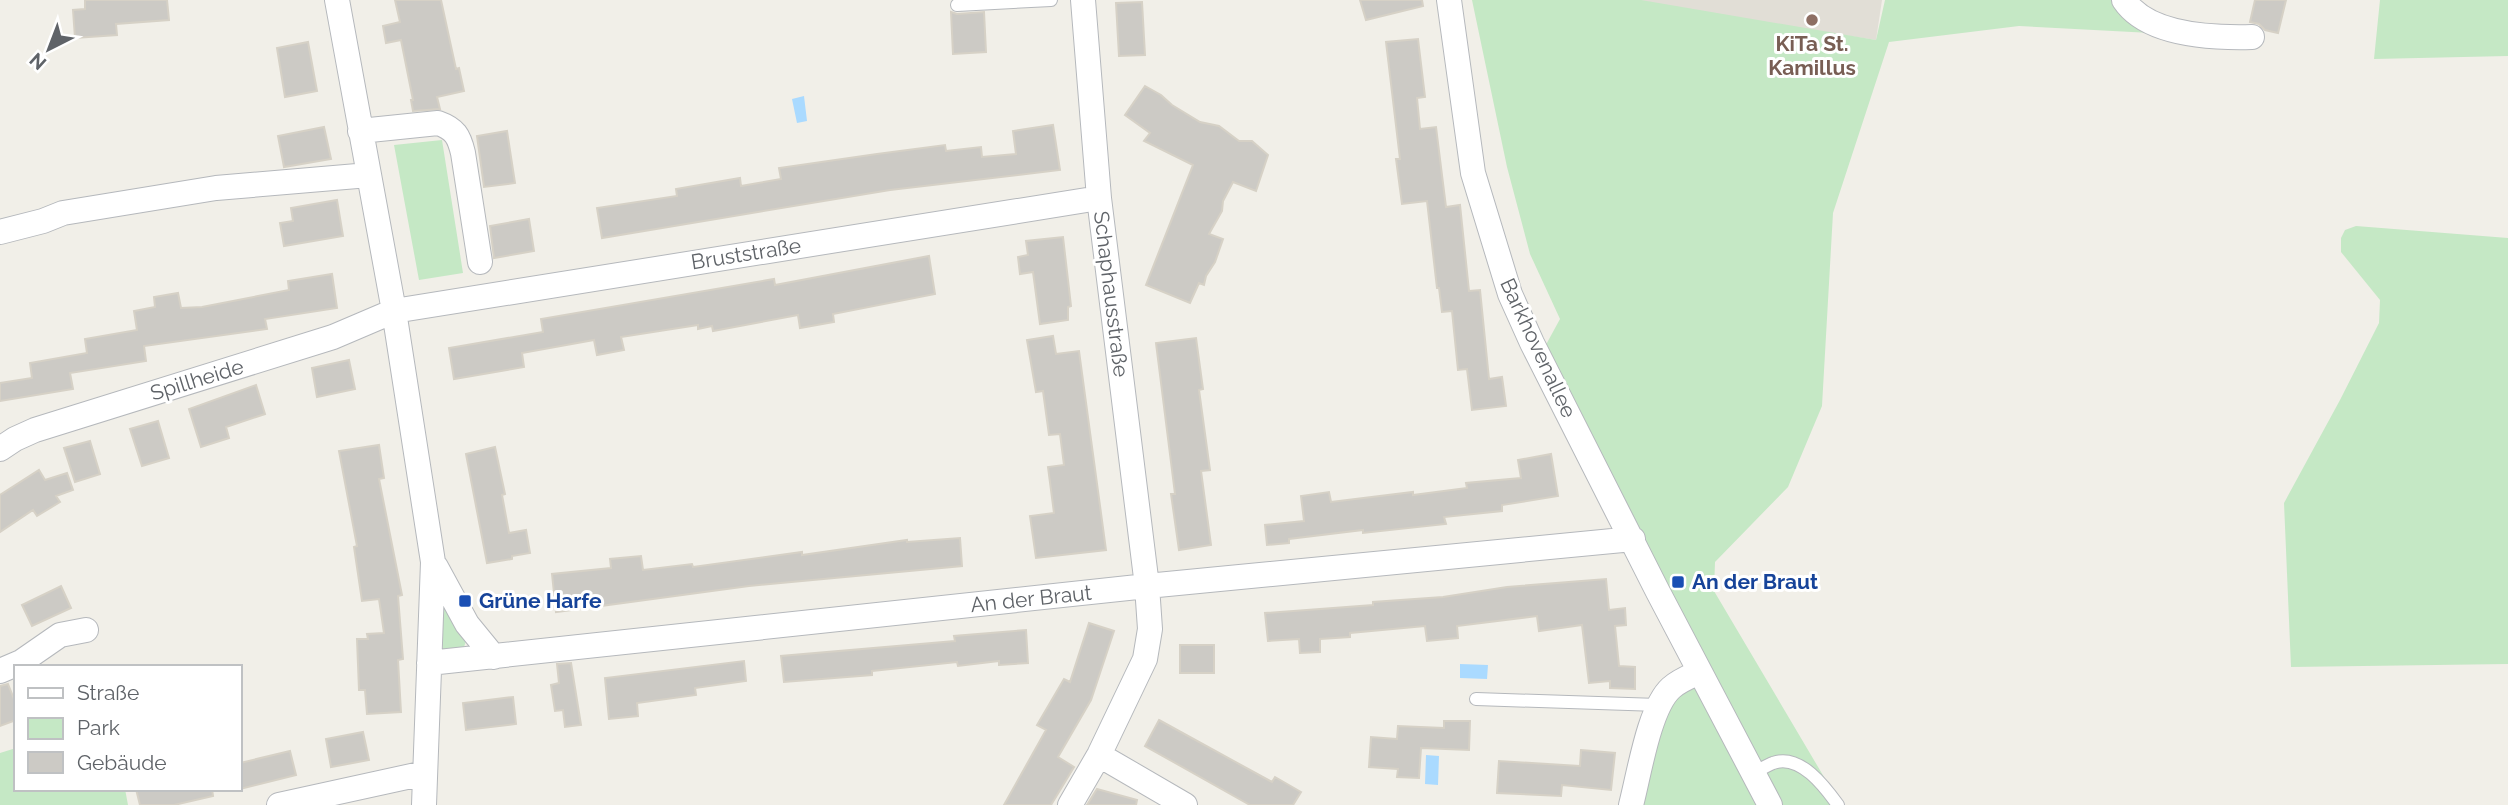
<svg xmlns="http://www.w3.org/2000/svg" width="2508" height="805" font-family="Raleway,sans-serif">
<style>
.education{fill:#e1ded6}
.green{fill:#c5e8c5}
.water{fill:#aadaff}
.building{fill:#cccac5;stroke:#d6d1c6;stroke-width:2}
.lines{fill:none;stroke-linecap:round;stroke-linejoin:round}
.lane-casing{stroke:#b5b8bc;stroke-width:14}
.street-casing{stroke:#b5b8bc;stroke-width:26}
.lane{stroke:#fff;stroke-width:12}
.street{stroke:#fff;stroke-width:24}
.education-dot{fill:#8d6e63;stroke:#fff;stroke-width:2.5}
.transit-dot{fill:#1a4fb4;stroke:#fff;stroke-width:2.5}
.labels{text-anchor:middle;stroke-width:6;stroke-linejoin:round;paint-order:stroke}
.education-label{font-size:21px;font-weight:bold;fill:#785e54;stroke:#fff}
.street-label{font-size:21px;fill:#5f6368;stroke:#fff}
.transit-label{font-size:21px;font-weight:bold;fill:#164399;stroke:#fff;text-anchor:start}
</style>
<rect width="100%" height="100%" fill="#f1efe8"/>
<path class="education" d="M1613,0H1882L1876,40Z"/>
<path class="green" d="M1472,0H1641L1876,40L1885,0H2121L2151,33L2019,26L1889,42L1833,213L1822,406L1788,487L1715,562L1714,591L1824,777L1822,787L1834,805H1634L1654,723L1698,676L1542,352L1560,319L1530,254L1507,167Z
M2380,0H2508V56L2374,59Z
M442,140L463,273L419,280L394,145Z
M2356,226L2508,238V664L2291,667L2284,503L2340,400L2379,323L2380,300L2341,252V238L2345,230Z
M442,600L468,635L464,647L455,652L443,649L439,633Z
M16,748V789H125L128,805H0V753Z"/>
<path class="water" d="M804,96L807,121L797,123L792,99Z
M1460,664L1488,665L1487,679L1460,678Z
M1426,755L1439,756L1438,785L1425,784Z"/>
<path class="building" d="M85,0H167L169,20L116,24L117,35L75,38L73,10L85,9Z
M395,0H441L456,69L459,68L464,91L437,97L440,109L413,111L411,100H413L401,40L386,43L383,26L400,22Z
M1360,0H1422L1423,6L1366,20Z
M2255,0H2286L2278,33L2265,30L2259,24L2250,22Z
M1142,2L1145,55L1119,56L1116,3Z
M951,12L957,14L984,12L986,52L953,54Z
M1418,39L1425,97L1417,98L1420,129L1436,127L1446,207L1460,205L1469,291L1480,290L1489,379L1502,377L1506,406L1472,410L1467,369L1458,370L1452,311L1442,312L1439,288H1437L1427,201L1402,204L1396,159H1400L1386,42Z
M308,42L317,91L285,97L277,48Z
M1145,86L1161,95L1172,105L1200,122L1219,126L1239,141H1252L1268,155L1256,191L1233,182L1223,201L1222,211L1209,234L1223,239L1215,262L1206,276L1204,285L1199,283L1190,303L1146,285L1193,165L1144,141L1150,133L1125,115Z
M1053,125L1060,170L890,190L602,238L597,208L677,196L676,189L740,178L741,186L781,179L779,168L877,154L945,145L946,151L981,147L982,157L1016,154L1013,131Z
M324,127L331,159L284,167L278,136Z
M507,131L515,183L484,187L477,136Z
M337,200L343,236L284,246L280,223L293,221L291,208Z
M529,219L534,251L494,258L490,226Z
M1063,237L1071,306L1068,307V320L1040,324L1033,272L1020,274L1018,257L1028,255L1026,241Z
M929,256L935,294L833,314L834,322L800,328L798,315L713,331L712,326L698,329V325L621,337L624,350L597,355L594,340L522,353L524,367L454,379L449,348L543,332L541,319L774,279L775,285Z
M332,274L337,308L265,319L267,329L144,346L146,361L70,373L73,389L0,401V383L32,378L30,363L87,353L85,339L137,330L134,311L155,307L154,297L178,293L181,308L202,307L289,290L288,281Z
M1053,336L1056,354L1079,351L1106,550L1036,558L1030,516L1054,513L1048,467L1064,465L1060,434L1049,435L1043,391L1036,392L1027,340Z
M1196,338L1203,389L1199,390L1210,470L1201,471L1211,545L1179,550L1171,494H1175L1156,343Z
M349,360L355,389L317,397L312,368Z
M256,385L265,414L226,427L229,438L201,447L189,409Z
M158,421L169,458L142,466L130,429Z
M90,441L100,474L75,482L64,448Z
M379,445L384,478L379,479L402,595L398,596L403,659L398,660L401,712L367,714L365,690H359L357,639H368L367,634L384,633L379,599L362,601L354,547L357,546L339,451Z
M495,447L505,494L502,495L509,533L526,530L530,553L512,556V559L487,563L466,454Z
M1551,454L1558,496L1502,505V511L1444,517L1446,524L1363,533V530L1289,539V543L1267,545L1265,525L1304,521L1301,496L1329,492L1331,502L1413,492V495L1467,488L1466,483L1521,478L1518,460Z
M39,470L45,480L67,473L73,490L56,496L60,502L37,516L33,510L0,532V495Z
M960,538L962,566L749,586L556,612L552,574L611,568L610,559L641,556L643,570L692,564L693,567L802,552V555L907,540V542Z
M1606,579L1609,610L1625,608L1626,625L1615,626L1619,666L1635,667V689L1610,688V681L1589,683L1582,625L1539,631L1537,616L1457,626L1458,638L1427,641L1425,626L1350,633V637L1320,639V652L1300,653L1299,639L1268,641L1265,613L1373,605V602L1443,597L1507,587Z
M61,586L71,608L32,626L22,605Z
M1089,623L1114,631L1091,700L1058,757L1074,767L1051,805H1004L1046,730L1037,725L1064,679L1070,682Z
M1026,630L1028,663L999,665V661L958,666L957,662L872,671V675L784,682L781,656L955,641L954,636Z
M1180,645H1214V673H1180Z
M744,661L746,681L695,688L696,695L637,703L638,716L609,719L605,678Z
M571,663L581,725L565,727L563,710L555,711L551,685L559,683L557,664Z
M8,684L16,704V720L0,726V686Z
M513,697L516,724L466,730L463,703Z
M1159,720L1272,782L1275,777L1301,792L1293,805H1250L1145,746Z
M1444,721H1470L1469,750L1421,748L1419,778L1397,777L1398,769L1369,767L1371,737L1397,739L1398,726L1444,728Z
M363,732L369,760L331,767L326,739Z
M1581,750L1615,753L1611,790L1562,785L1561,796L1497,793L1499,761L1580,766Z
M290,751L296,775L240,789V763Z
M136,789H212L213,796L174,805H140Z
M1097,789L1137,800L1136,805H1087Z"/>
<g class="lines">
<g class="lane-casing">
<path id="lane" d="M957,5L1051,0
M1476,699L1658,705
M1754,773C1760,770 1767,765 1773,763C1800,753 1825,787 1838,805"/>
</g>
<g class="street-casing">
<path id="street" d="M337,0L394,311L433,562L424,805
M1449,0L1473,173L1510,294L1532,343L1658,592L1770,805
M2124,0C2148,36 2214,38 2252,37
M360,131L438,123C455,129 459,136 463,153L480,262
M0,232L43,221L63,213L216,188L369,175
M0,449L15,439L35,430L333,337L394,311L1099,198
M436,567L467,624L494,657
M429,663L1147,586L1633,539
M0,671L21,662L60,635L86,630
M1099,755L1185,805
M279,805L425,773
M1070,805L1099,755L1145,659L1150,629L1147,586L1099,198L1083,0
M1631,805C1639,775 1649,708 1671,688C1680,680 1689,677 1700,672"/>
</g>
<use href="#lane" class="lane"/>
<use href="#street" class="street"/>
</g>
<circle class="education-dot" cx="1812" cy="20" r="7"/>
<g class="transit-dot">
<rect x="1671" y="575" width="14" height="14" rx="3.5"/>
<rect x="458" y="594" width="14" height="14" rx="3.5"/>
</g>
<g class="labels">
<g class="education-label">
<text x="1812" y="51">KiTa St.<tspan x="1812" dy="24">Kamillus</tspan></text>
</g>
<g class="street-label">
<text transform="translate(746 254) rotate(-9)" y="7">Bruststraße</text>
<text transform="translate(1111 294) rotate(83)" y="7">Schaphausstraße</text>
<text transform="translate(1538 348) rotate(65)" y="7">Barkhovenallee</text>
<text transform="translate(197 380) rotate(-17)" y="7">Spillheide</text>
<text transform="translate(1031 599) rotate(-6)" y="7">An der Braut</text>
</g>
<g class="transit-label">
<text x="1692" y="589">An der Braut</text>
<text x="479" y="608">Grüne Harfe</text>
</g>
</g>
<rect x="14" y="665" width="228" height="126" fill="#ffffff" stroke="#bfc1c3" stroke-width="2"/>
<rect x="28" y="688" width="35" height="10" fill="#ffffff" stroke="#bfc1c3" stroke-width="2"/>
<text x="77" y="700" font-size="21" fill="#5f6368">Straße</text>
<rect x="28" y="718" width="35" height="21" fill="#c5e8c5" stroke="#bfc1c3" stroke-width="2"/>
<text x="77" y="735" font-size="21" fill="#5f6368">Park</text>
<rect x="28" y="752" width="35" height="21" fill="#cccac5" stroke="#bfc1c3" stroke-width="2"/>
<text x="77" y="770" font-size="21" fill="#5f6368">Gebäude</text>
<g transform="translate(49 49) rotate(222)" stroke="#ffffff" stroke-width="5" paint-order="stroke">
<path d="M0-5L12 26L0 18L-12 26Z" fill="#5f6368"/>
<text y="-10" font-size="19" font-weight="bold" text-anchor="middle" fill="#5f6368">N</text>
</g>
</svg>
